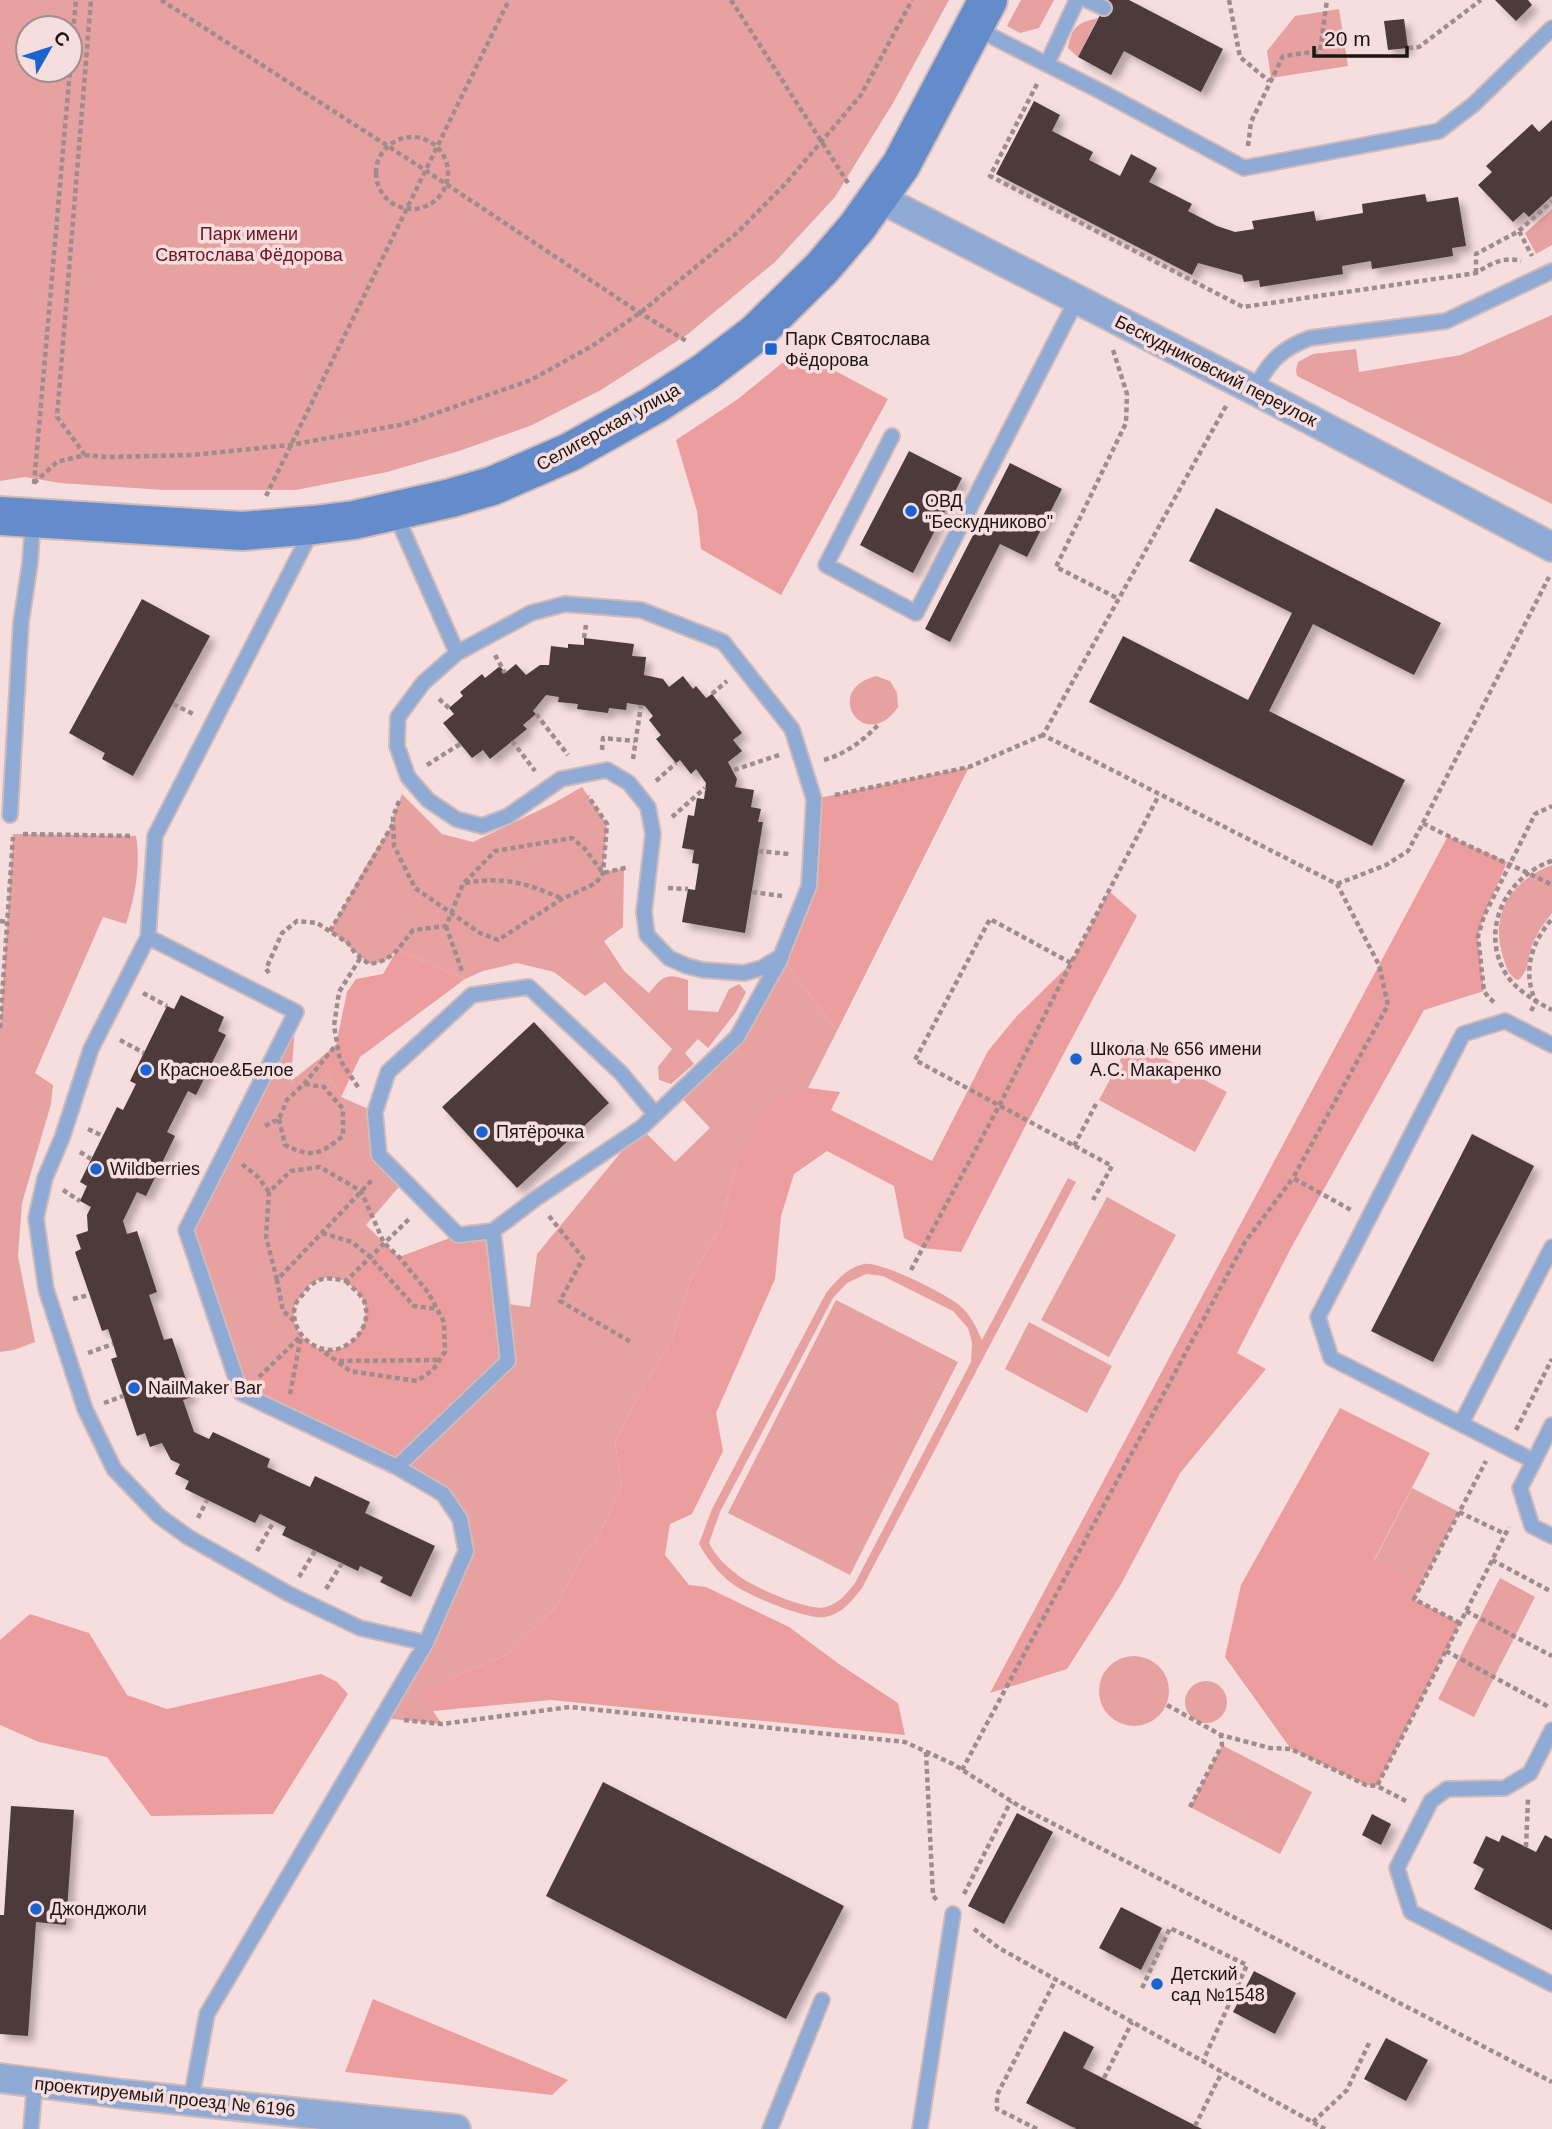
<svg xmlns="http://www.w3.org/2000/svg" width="1552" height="2129" font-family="Arial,sans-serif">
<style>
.green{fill:#e7a1a0;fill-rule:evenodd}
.forest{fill:#ec9d9d}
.building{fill:#4d3a3a;filter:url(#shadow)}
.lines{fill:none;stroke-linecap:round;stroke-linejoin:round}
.lane-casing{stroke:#d0baba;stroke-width:18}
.street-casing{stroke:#d0baba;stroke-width:32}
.secondary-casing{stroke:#d0baba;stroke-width:42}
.path{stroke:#9f8c8c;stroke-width:4.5;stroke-dasharray:5 3.5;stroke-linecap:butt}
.lane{stroke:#8eaad5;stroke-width:14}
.street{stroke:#8eaad5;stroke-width:28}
.secondary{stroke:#648cca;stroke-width:38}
.poi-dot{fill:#1b63ce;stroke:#f7dede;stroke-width:2.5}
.labels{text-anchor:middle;stroke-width:7;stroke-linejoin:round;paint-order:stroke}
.park-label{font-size:18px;fill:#6f1420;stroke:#f7dede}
.poi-label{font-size:18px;fill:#1d1414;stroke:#f7dede;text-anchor:start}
.street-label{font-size:18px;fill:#1d1414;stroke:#f7dede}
</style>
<defs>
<filter id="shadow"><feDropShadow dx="6" dy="6" stdDeviation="3.5" flood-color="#0004"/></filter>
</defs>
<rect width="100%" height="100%" fill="#f7dede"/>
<path class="green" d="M0,0H949L893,103L835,197L775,262L688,334L601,390L530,426L459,451L387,472L296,490H163L60,483L25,477L0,481ZM70,28V70H28V28Z
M1021,0H1054L1039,28L1020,33L1007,26Z
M1339,9L1348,66L1271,78L1267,51L1295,16Z
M1098,18L1078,57L1068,48C1072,26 1077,23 1098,18Z
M1552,209V245L1536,254L1525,233Z
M1552,315V504L1297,376L1296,370L1298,362L1313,354L1356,349L1359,372L1461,355Z
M876,676L890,681L897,693L898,707C866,755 820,691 876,676Z
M582,787L607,824L603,872L624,868L623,927L604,941L624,971L649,993C664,975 666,973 688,980V1010L718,1012L729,989L739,984L746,992L736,1012L708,1048L698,1039L685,1053L694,1064L671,1084L659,1080L658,1067L672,1049L605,982L585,996L554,972L517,963L483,971L465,979L397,950L384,962L369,964C354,952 346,942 330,931L367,864L393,824V817L402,794L442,834L473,842L552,804Z
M13,834L136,836C141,864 135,897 126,924L103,917L35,1073L53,1085L51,1104L22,1203L18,1256L35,1342L14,1350L0,1352V1028Z
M1552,865V913L1540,929L1532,945L1526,970L1520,979L1517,980C1508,975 1506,966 1503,957C1489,914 1512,880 1552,865Z
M781,956L837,1031L808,1088L795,1090L737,1162L720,1228L691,1279L672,1340L635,1402L615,1443L622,1486L595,1543L583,1554L556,1607L507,1655L445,1680L433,1711L442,1724L382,1718L466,1551L443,1494L397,1467L501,1303L530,1307L537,1254L641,1128L675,1162L710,1128L677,1093L737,1037Z
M296,1012L291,1081L319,1059L341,1097L375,1112L379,1155L404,1181L366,1225L384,1243L346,1281L329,1277L312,1282L295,1304L294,1321L301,1336L241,1393L186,1230Z
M1131,1040L1227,1092L1195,1152L1099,1100Z
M1068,1178L1076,1182L862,1588C852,1601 842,1614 825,1617C807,1620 750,1596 734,1585C719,1574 708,1560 699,1544L712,1509L826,1293C836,1281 848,1267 864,1264C880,1261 945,1293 959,1305C971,1315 976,1327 982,1340ZM866,1274L883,1276L953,1311L968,1328L972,1342L971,1362L855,1583C846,1594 840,1603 826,1607C809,1612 753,1587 739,1576C727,1567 716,1557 709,1543L720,1512L833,1298L847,1283Z
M1107,1197L1176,1235L1109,1357L1041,1320Z
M836,1300L958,1362L850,1575L728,1513Z
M1029,1322L1112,1366L1087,1413L1005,1369Z
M1412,1488L1459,1512L1421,1585L1374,1561Z
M1500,1578L1535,1597L1474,1717L1438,1699Z
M1099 1691a35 35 0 1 1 70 0a35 35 0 1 1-70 0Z
M1185 1702a21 21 0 1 1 42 0a21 21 0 1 1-42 0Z
M1222,1745L1312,1792L1280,1854L1190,1807Z"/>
<path class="forest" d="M811,358L888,399L781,595L701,549L697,511L676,440L738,399L787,359Z
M969,767L837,1031L781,956L809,885L814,799Z
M1448,836L1507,862L1484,916L1478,936L1484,991L1424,1010L1292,1246L1237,1353L1266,1369L1180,1473L1120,1586L1067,1669L990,1693Z
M1109,891L1137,916L1028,1121L961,1252L923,1248L904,1238L894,1186L827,1151L794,1174L781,1216L775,1279L716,1413L723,1451L692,1514L670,1524L665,1555L689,1585L706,1587L789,1627L839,1664L898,1703L905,1735L551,1700L433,1711L425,1692L445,1680L507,1655L556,1607L583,1554L595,1543L622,1486L615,1443L635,1402L672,1340L691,1279L720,1228L737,1162L764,1112L795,1089L808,1088L840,1092L831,1110L932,1161L988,1051L1016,1017L1071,963Z
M397,950L465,979L360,1057L341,1097L319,1059L336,1045L347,992L356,979L383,974Z
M493,1231L508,1361L397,1467L241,1393L301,1336C306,1340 314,1347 320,1349C347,1357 372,1328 364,1302C361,1294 352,1287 346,1281L384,1243L399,1257L458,1235Z
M1340,1408L1430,1453L1374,1560L1421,1585L1414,1599L1460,1623L1377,1786L1366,1785L1291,1749L1225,1657L1241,1585Z
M30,1614L89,1633L127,1695L167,1709L321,1674L337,1682L348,1694L273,1814L151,1816L107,1757L39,1742L0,1725V1640Z
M373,1999L568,2080L552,2095L345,2072Z"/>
<path class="building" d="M1108,0H1129L1223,49L1201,92L1124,51L1111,75L1078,57Z
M1495,0H1528L1532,5L1516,21Z
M1404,19L1408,48L1388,50L1384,21Z
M1034,101L1060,115L1052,131L1093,152L1089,160L1120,176L1131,154L1157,168L1149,182L1192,204L1188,211L1217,226L1235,232L1254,229L1252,221L1314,211L1316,221L1363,213L1362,204L1425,194L1427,202L1458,197L1466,246L1452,248L1453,256L1372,269L1371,261L1342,266L1343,274L1260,287L1259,280L1244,282L1242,275L1198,263L1192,275L996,174Z
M1552,120V196L1529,217L1524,212L1513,222L1478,185L1492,172L1486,166L1532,124L1539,132Z
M909,451L962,478L913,573L860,545Z
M1010,463L1062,489L1027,557L1000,544L950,642L925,629Z
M1216,508L1441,623L1414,675L1313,624L1269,711L1405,780L1372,846L1089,702L1123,636L1248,700L1292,613L1189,561Z
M142,599L210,636L133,776L102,759L105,753L69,733Z
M584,638L634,644L632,656L646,657L644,675L663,679L669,687L683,676L693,689L696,686L706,698L712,694L742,733L733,740L742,751L728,762L737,779L735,787L754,790L751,807L761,809L758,822H763L745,933L682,922L688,889L695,890L699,864L692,863L694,850L682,848L688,815L694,816L697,798L704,799L706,783L696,769L691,774L680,760L676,763L656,739L661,735L649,720L653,716L645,706L627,703L626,710L609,708L608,713L577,709L578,704L558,702L559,697L546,695L533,711L536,714L523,725L527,729L490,759L483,750L472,758L443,723L454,714L449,708L463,696L460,692L482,674L485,678L500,666L505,673L516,664L526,675L540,665H549L551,646L568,648V644L584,645Z
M181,995L224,1017L218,1031L226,1035L196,1095L188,1091L167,1132L175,1136L146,1196L137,1192L123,1221L127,1234L137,1231L157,1292L149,1295L164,1340L172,1338L192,1397L183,1400L194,1432L209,1439L213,1432L270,1459L267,1467L310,1487L315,1476L370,1502L365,1513L435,1546L411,1597L380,1582L383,1577L360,1566L358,1571L282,1535L286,1527L260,1514L255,1523L185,1489L189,1481L175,1474L180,1464L171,1460L162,1443L150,1447L145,1433L137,1436L111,1359L117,1357L113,1344L108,1329L102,1331L75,1252L81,1249L76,1235L88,1231L87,1215L91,1207L80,1201L87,1186L80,1182L117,1107L123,1110L136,1084L130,1081L167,1006L174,1009Z
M534,1022L609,1103L517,1188L442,1107Z
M1472,1134L1534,1166L1433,1362L1371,1331Z
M603,1782L844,1906L786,2019L546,1896Z
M11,1806L74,1810L66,1925L36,1922L28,2036L0,2034V1915H4Z
M1017,1813L1053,1832L1004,1924L968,1906Z
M1372,1814L1391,1824L1381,1845L1362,1835Z
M1502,1835L1536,1852L1545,1835L1552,1839V1930L1474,1889L1484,1869L1473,1863L1486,1836L1499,1842Z
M1121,1907L1162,1928L1141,1970L1099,1948Z
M1254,1971L1296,1993L1275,2034L1233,2012Z
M1064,2031L1094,2047L1083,2068L1202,2129H1076L1026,2103Z
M1386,2038L1428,2060L1406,2101L1364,2079Z"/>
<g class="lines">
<g class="lane-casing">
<path id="lane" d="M1087,0L1104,8
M975,28L1102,92L1244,168L1439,131L1474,104L1552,28
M1047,64L1077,0
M1254,390C1269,362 1280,349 1310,338L1446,321L1552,271
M892,436L826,565L916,613L1077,299
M395,513L457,653L423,683L398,717L397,746L408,777L428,800L456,819L482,826L508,816L561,779L607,770L629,783L648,807L653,834L644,912L647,935L669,958L687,966L703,970L744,973L762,968L781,956L809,886L814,799L792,729L723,642L641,610L565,604L531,613L457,653
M10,815L21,622L30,563L33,519
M148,937L91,1049L62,1138L45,1178L36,1218L46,1289L85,1409L114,1469L159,1516L188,1537L289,1594L360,1628L426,1643
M1552,1045L1505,1021L1463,1034L1318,1317L1331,1358L1534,1461L1552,1425
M493,1231L458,1235L379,1155L375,1112L388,1072L472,995L529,987L621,1073L655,1114
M1461,1424L1552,1247
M1534,1461L1520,1488L1532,1526L1552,1536
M397,1467L508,1361L493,1231L535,1199L641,1128L737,1037L781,958
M1552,1730L1530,1773L1505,1788L1447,1789L1431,1801L1397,1868L1411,1912L1552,1984
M191,2100L207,2014L426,1643L466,1551L460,1519L443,1494L397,1467L241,1393L186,1230L296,1012L148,937L155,836L312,530
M31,2129L35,2082
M770,2129L822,2000
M920,2129L953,1914"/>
</g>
<g class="street-casing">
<path id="street" d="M879,198L1254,390L1552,547
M0,2078L122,2094L456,2129"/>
</g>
<g class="secondary-casing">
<path id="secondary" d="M0,516L242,531L314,525L354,520L451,498L492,486L570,452L654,405L705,372L755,334L822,268L857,227L901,165L988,0"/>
</g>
<path class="path" d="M161,0L425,170L640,313L688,342
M731,0L848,183
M1229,0L1240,57L1269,81
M1408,48L1419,47L1481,0
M70,66L76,0
M1037,84L990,176L1243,307L1476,273C1490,264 1504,256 1521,261
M376 173a36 36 0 1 1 72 0a36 36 0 1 1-72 0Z
M1248,146L1251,122L1283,56L1320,51L1327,0
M1519,231L1552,201
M1476,273V254L1519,231L1532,256
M1113,350L1127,394L1126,423L1056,567L1119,599
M1226,406L1043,735L1337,884L1379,965L1388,1005L1293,1178L1351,1210
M85,455L57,417L91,0
M34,483L57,462L85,455L107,457L192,455L290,445L405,424L531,380L592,346L640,313L738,232L787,182L861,95L912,0
M34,484L70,70
M266,496L509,0
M584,638L586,625
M495,655L505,673
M712,694L727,681
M439,699L449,708
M173,704L193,714
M536,714L568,755
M512,741L535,771
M602,750L603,738L635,741
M633,759L641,705
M824,760C845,754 863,741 878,725
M427,765L460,744
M734,770L779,755
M656,781L676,763
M835,795L969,767L1043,735
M399,801L393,817L394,846L415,888L480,933L498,940L562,899L596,883L603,873L607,824L588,796
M672,817L705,788
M1423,823L1549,577
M23,834L133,836
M758,851L789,854
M1552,861C1506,876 1479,930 1506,974C1516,990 1535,1001 1552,1010
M465,883C505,876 525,883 561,898
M1337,884L1386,865L1408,851L1423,823C1465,846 1510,863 1552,885
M668,888L688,889
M752,892L782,896
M0,921L7,922
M446,926L463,974
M330,931L393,824
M1071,963L990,919L915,1060L1112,1166L1093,1200
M269,973L266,969L282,933L297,921L317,923L348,943L355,953L369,964C393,961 398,948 413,930L446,926L463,884L495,851L572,838L585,849L603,873L629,867
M143,993L167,1006
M1494,1002L1489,998L1484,991L1478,936L1484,916L1535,814L1552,806
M1531,1011L1536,1002C1522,972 1531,943 1552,919
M0,1028L13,837
M120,1040L144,1053
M358,1087L340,1060L334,1026L339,992L361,957
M279,1119L285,1145C313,1159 320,1154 343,1136V1109L324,1087L304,1084
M265,1126L279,1119L287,1100L304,1084L336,1045
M88,1129L103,1136
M1074,1146L1096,1104
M80,1152L91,1159
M242,1164L258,1177L269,1192
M63,1190L80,1201
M549,1216L583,1258L560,1301L631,1342
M322,1233L352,1242L370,1257L414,1306L437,1309
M911,1270L999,1106L1071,963L1159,795
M277,1280L266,1237L269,1192L291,1171L320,1167L361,1191L384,1243L399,1257L428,1292L444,1322L445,1352L433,1370L417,1381L350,1371L320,1349
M346,1281C351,1287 361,1294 364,1301C371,1320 361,1337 345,1346C321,1360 288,1334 295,1306C296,1301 301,1297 304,1293C317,1276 326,1277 346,1281L410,1218
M73,1299L89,1295
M294,1321L283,1311L277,1280L373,1179
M88,1353L113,1344
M339,1361L439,1360
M259,1377L301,1336
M290,1394L301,1337
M104,1403L123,1396
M1516,1430L1552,1359
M1459,1512L1505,1534
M198,1518L207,1500
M257,1551L274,1521
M1492,1560L1552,1592
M299,1577L315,1551
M326,1589L342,1563
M1466,1611L1552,1656
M1460,1623L1414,1599L1486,1461
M1446,1651L1549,1707
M1167,1705L1221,1735L1270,1748L1291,1749L1366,1785L1377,1786
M404,1720L442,1724L570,1707L905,1742L953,1764L1019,1806L1552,2082
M926,1752L933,1896L937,1900
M962,1770L1245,1242L1293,1178
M1406,1801L1377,1786L1509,1527
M1190,1807L1222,1745L1221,1735
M1526,1847L1528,1799
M964,1894L1011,1801
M974,1929L999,1948L1325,2129
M1142,1988L1170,1928L1247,1965L1203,2061
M1104,2078L1132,2022
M1313,2122L1347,2090L1370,2041
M1195,2126L1222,2072
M1037,2129L997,2109V2095L1056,1979
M1074,2129L1075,2128"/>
<use href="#lane" class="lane"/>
<use href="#street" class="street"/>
<use href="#secondary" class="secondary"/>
</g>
<g class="poi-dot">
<rect x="764" y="342" width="14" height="14" rx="3.5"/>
<circle cx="911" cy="511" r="7"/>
<circle cx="1076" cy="1059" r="7"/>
<circle cx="146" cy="1070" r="7"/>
<circle cx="482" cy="1132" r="7"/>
<circle cx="96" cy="1169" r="7"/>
<circle cx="134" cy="1388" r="7"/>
<circle cx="36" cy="1909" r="7"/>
<circle cx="1157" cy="1984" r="7"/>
</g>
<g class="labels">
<g class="park-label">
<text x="249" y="240">Парк имени<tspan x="249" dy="21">Святослава Фёдорова</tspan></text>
</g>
<g class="poi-label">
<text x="785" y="345">Парк Святослава<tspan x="785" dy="21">Фёдорова</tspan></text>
<text x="925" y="507">ОВД<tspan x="925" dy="21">"Бескудниково"</tspan></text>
<text x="1090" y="1055">Школа № 656 имени<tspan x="1090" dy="21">А.С. Макаренко</tspan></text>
<text x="160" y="1076">Красное&amp;Белое</text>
<text x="496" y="1138">Пятёрочка</text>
<text x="110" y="1175">Wildberries</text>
<text x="148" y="1394">NailMaker Bar</text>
<text x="50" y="1915">Джонджоли</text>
<text x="1171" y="1980">Детский<tspan x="1171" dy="21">сад №1548</tspan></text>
</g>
<g class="street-label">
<text transform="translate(1216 371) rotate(27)" y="6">Бескудниковский переулок</text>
<text transform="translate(608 427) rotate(-29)" y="6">Селигерская улица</text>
<text transform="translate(165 2097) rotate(6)" y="6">проектируемый проезд № 6196</text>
</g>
</g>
<g transform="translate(49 49) rotate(51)"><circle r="33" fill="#f7dede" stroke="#a08d8d" stroke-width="2"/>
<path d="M0-5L12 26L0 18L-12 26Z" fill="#1b63ce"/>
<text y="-10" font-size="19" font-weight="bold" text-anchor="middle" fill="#1d1414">С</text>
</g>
<path d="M1314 46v10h93v-10" fill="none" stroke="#1d1414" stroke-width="3.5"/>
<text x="1324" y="46" font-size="21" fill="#1d1414" stroke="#f7dede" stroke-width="5" paint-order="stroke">20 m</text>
</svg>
